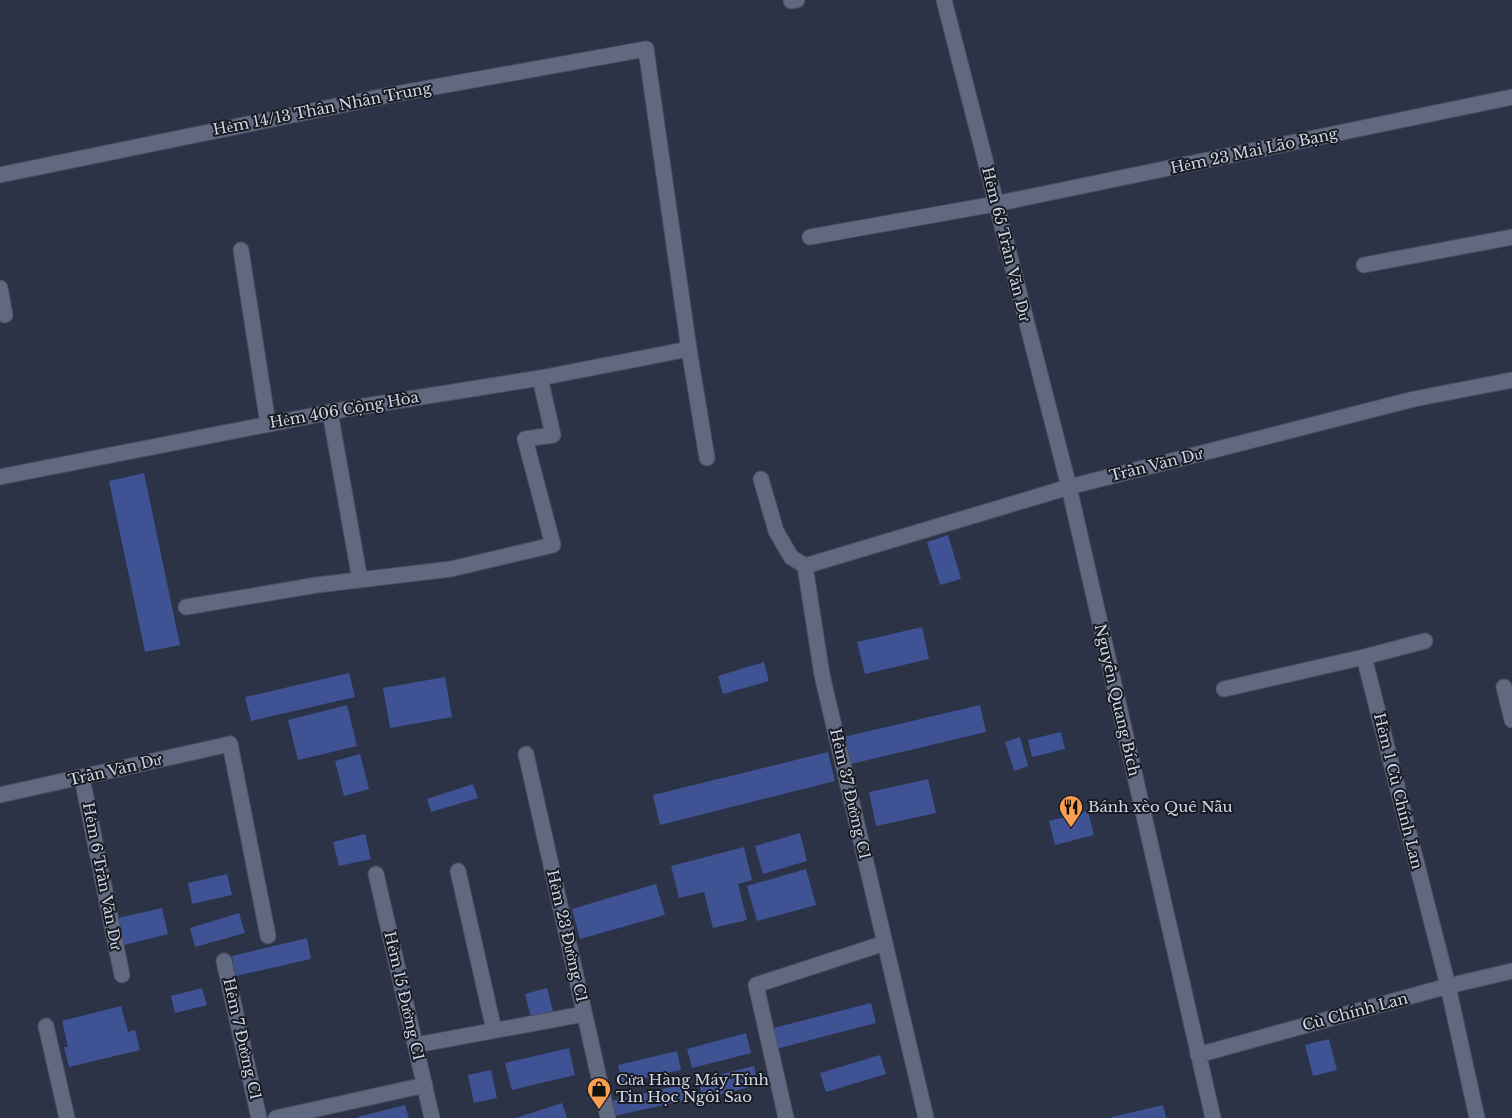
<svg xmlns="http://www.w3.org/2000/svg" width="1512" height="1118" font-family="'Libre Baskerville',serif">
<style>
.building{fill:#3e5294}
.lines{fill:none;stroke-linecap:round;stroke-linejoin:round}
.lane-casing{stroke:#4a4f60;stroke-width:17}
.street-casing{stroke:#4a4f60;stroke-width:17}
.lane{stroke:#60697f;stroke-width:15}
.street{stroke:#60697f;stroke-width:15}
.labels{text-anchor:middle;stroke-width:4;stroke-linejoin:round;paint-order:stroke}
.street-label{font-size:15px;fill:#d1d6e2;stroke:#181b24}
.poi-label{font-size:15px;fill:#d1d6e2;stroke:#181b24;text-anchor:start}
</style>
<rect width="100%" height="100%" fill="#2c3347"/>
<path class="building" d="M144,473L180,645L145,652L109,481Z
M948,535L961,579L940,585L927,542Z
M922,627L929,659L865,674L857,642Z
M764,662L769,681L723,694L718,676Z
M349,673L355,697L251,721L245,697Z
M445,677L452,717L390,728L383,688Z
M347,705L357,746L298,760L288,720Z
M980,705L986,732L851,764L844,737Z
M1061,732L1065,749L1032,757L1028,740Z
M1020,737L1028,766L1014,771L1005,742Z
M828,752L835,781L660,825L653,795Z
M360,754L369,789L344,796L335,761Z
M928,779L936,813L876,826L869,792Z
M473,784L478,798L431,812L427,799Z
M1088,811L1094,835L1055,845L1049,821Z
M800,833L807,861L763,874L755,846Z
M365,834L371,859L339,866L333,842Z
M744,847L752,880L738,884L747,920L713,928L704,892L679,898L671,866Z
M806,869L816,905L757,921L747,886Z
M227,874L232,895L192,904L188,883Z
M656,884L665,915L580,939L572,909Z
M162,908L168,934L124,945L118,918Z
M239,913L245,933L195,947L190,928Z
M307,938L311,959L236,976L232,956Z
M202,988L207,1005L175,1013L171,996Z
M547,988L554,1015L532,1021L525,994Z
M871,1003L876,1023L768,1051L762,1031Z
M121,1006L128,1032L135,1030L140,1050L69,1067L64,1047H68L62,1021Z
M746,1033L751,1053L692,1068L687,1049Z
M1329,1039L1337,1070L1313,1076L1305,1045Z
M569,1048L575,1075L512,1090L505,1063Z
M677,1051L681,1070L622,1083L618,1065Z
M880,1055L886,1074L826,1092L820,1073Z
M754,1066L758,1085L703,1099L698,1080Z
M491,1070L497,1098L474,1103L468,1075Z
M684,1084L687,1100L614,1116L611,1101Z
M562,1103L567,1118H516Z
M405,1105L409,1118H358V1117Z
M1163,1105L1166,1118H1112V1117Z"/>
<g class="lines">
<g class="lane-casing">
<path id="lane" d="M791,1L797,0
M646,49L689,349L707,458
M810,237L995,204
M241,250L268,424
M330,412L360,580
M761,479L776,531L791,557L805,566
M186,607L317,585L451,569L553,545L525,439L553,435L540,378
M230,744L268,936
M458,871L494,1030
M416,1045L584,1014
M786,1118L756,985L885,943"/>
</g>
<g class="street-casing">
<path id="street" d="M944,0L1069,487L1213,1118
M0,175L390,95L646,49
M995,204L1512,97
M1364,265L1512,237
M0,288L5,315
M0,477L346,409L540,378L689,349
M1425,641L1364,657L1448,986L1477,1118
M1504,687L1512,720
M1224,689L1364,657
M526,754L608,1118
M82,778L122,975
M0,795L230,744
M376,874L432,1118
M224,961L259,1118
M46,1026L67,1118
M1198,1055L1448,986L1512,971
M276,1118L425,1085
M926,1118L822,675L805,566L1069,487L1414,399L1512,380"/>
</g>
<use href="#lane" class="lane"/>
<use href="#street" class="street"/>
</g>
<defs>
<g id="restaurant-pin" transform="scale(1.25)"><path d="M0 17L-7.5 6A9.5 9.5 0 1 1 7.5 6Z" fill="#fa9f4f" stroke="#181b24"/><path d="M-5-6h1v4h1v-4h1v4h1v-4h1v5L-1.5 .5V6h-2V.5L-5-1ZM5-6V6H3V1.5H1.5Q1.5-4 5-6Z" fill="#111"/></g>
<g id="shop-pin" transform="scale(1.25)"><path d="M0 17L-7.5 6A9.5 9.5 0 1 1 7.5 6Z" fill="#fa9f4f" stroke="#181b24"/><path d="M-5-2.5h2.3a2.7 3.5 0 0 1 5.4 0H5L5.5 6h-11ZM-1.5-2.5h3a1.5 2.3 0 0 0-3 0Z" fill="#111"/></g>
</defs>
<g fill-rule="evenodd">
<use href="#restaurant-pin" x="1071" y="807"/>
<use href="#shop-pin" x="599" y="1089"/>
</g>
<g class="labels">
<g class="street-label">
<text transform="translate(322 109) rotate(-11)" y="5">Hẻm 14/13 Thân Nhân Trung</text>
<text transform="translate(1254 151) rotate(-12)" y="5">Hẻm 23 Mai Lão Bạng</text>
<text transform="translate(1006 244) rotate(76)" y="5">Hẻm 65 Trần Văn Dư</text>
<text transform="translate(344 410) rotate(-10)" y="5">Hẻm 406 Cộng Hòa</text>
<text transform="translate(1156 465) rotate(-14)" y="5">Trần Văn Dư</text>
<text transform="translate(1117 700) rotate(77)" y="5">Nguyễn Quang Bích</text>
<text transform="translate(115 770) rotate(-13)" y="5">Trần Văn Dư</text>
<text transform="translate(1398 791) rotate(76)" y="5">Hẻm 1 Cù Chính Lan</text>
<text transform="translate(850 794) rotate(77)" y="5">Hẻm 37 Đường C1</text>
<text transform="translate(102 876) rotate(79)" y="5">Hẻm 6 Trần Văn Dư</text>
<text transform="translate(567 936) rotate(77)" y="5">Hẻm 23 Đường C1</text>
<text transform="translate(404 996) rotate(77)" y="5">Hẻm 15 Đường C1</text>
<text transform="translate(1355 1012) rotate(-15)" y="5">Cù Chính Lan</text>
<text transform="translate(242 1039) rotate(77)" y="5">Hẻm 7 Đường C1</text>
</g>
<g class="poi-label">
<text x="1088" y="812">Bánh xèo Quê Nẫu</text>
<text x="616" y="1085">Cửa Hàng Máy Tính<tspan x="616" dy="17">Tin Học Ngôi Sao</tspan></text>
</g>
</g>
</svg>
